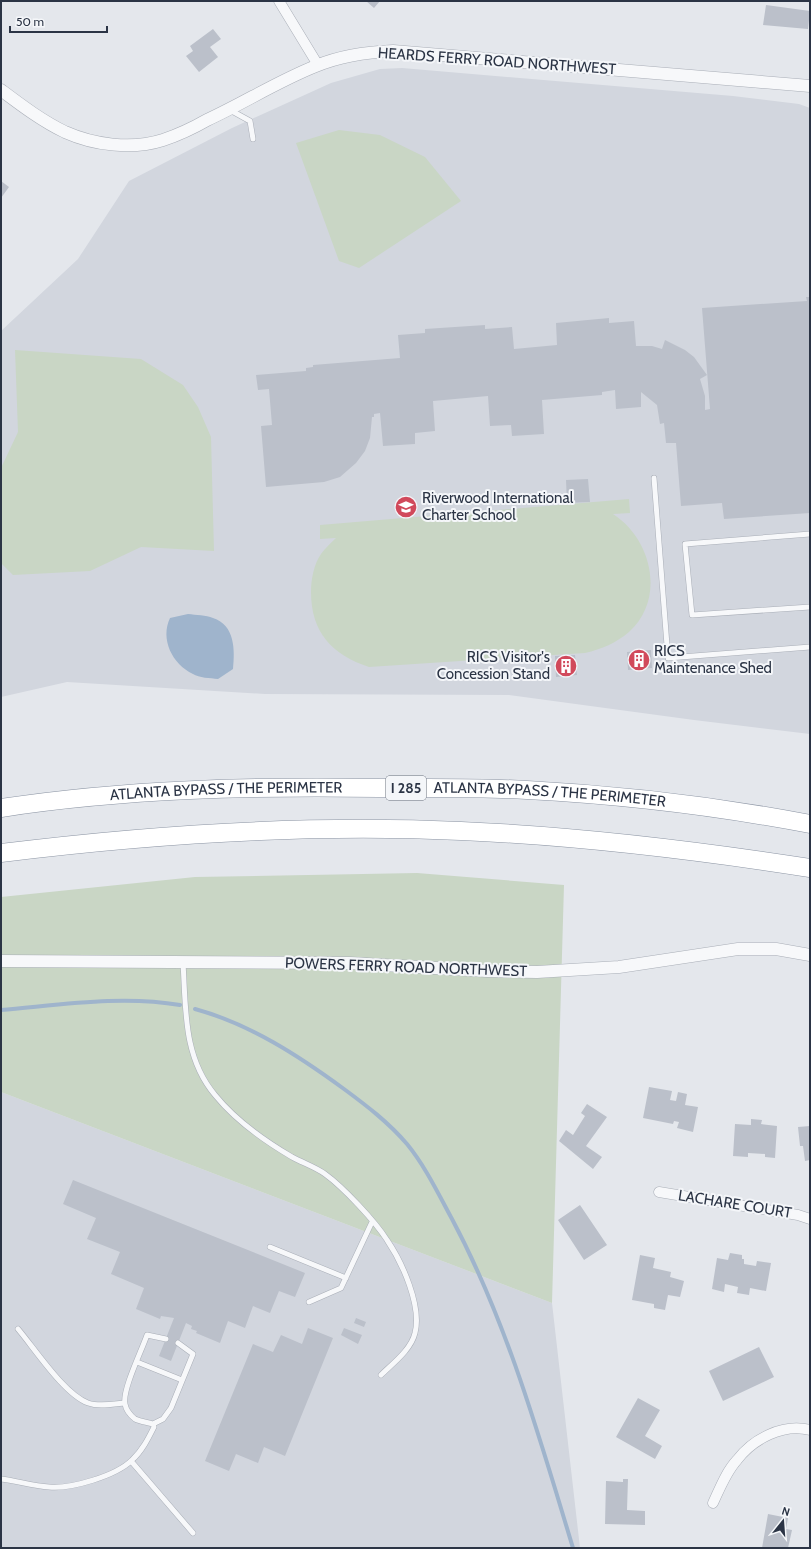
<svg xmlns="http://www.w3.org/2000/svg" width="811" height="1549" font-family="Cabin,sans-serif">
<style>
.built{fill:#d2d6de}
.green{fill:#c9d6c5}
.water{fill:#9fb4cc}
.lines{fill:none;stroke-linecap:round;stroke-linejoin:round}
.stream{stroke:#9fb4cc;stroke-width:4}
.building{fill:#bbc0ca}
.service-casing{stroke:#a9aeb7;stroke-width:6}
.minor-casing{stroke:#a9aeb7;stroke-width:11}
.tertiary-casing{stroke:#a9aeb7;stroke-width:13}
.motorway-casing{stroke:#8b94a3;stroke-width:19}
.service{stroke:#f7f8fa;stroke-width:5}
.minor{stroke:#f7f8fa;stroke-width:10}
.tertiary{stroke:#f7f8fa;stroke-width:12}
.motorway{stroke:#fff;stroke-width:18}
.labels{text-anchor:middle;stroke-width:4;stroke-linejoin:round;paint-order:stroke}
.shield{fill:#f4f6f9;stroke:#676e7b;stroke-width:1}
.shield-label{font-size:14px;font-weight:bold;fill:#2b3445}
.street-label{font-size:15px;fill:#2b3445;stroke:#f4f6f9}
.poi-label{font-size:15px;fill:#2b3445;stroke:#f4f6f9;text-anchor:start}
</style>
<rect width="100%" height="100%" fill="#e4e7ec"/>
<path class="built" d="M402,68L733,96L799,104L810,108V734L694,720L509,695L265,694L67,682L1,697V331L78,259L129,181L232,128L331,83L380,69Z
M1,1092L552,1303L580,1548H1Z"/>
<path class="green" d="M339,130L380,135L425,157L461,201L359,268L339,261L296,143Z
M15,350L141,359L183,385L198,407L211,437L214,551L141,547L90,571L13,575L1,563V468L18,432Z
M629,499L630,513L613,514C652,539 666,599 629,632C616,643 602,649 585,653L369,667C332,655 311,632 311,592C311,579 314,564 321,554C325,548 331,543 336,538L320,539V525Z
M417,873L564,885L552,1303L1,1092V897L195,877Z"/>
<path class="water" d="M188,614C196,615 206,615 213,618C235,625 235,650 233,669L218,679C210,678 199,678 193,674C172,664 160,639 170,618Z"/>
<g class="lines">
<path class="stream" d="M195,1009C250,1024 299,1056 344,1089C367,1106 388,1122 407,1144C425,1166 438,1193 452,1219C507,1322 539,1436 573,1548
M1,1010C60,1005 121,995 180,1005"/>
</g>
<path class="building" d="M366,1H380L374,8Z
M766,5L810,11L808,29L763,25Z
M213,29L221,39L210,47L218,57L199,72L186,56L193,51L190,46Z
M1,181L9,187L1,198Z
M806,297H810V513L724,519L722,503L681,506L676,443H666L664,423L660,424L657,405L641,392V407L616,409L615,390L602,392V395L542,400L544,434L512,436L511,425L490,426L488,396L433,401L435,431L415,433V444L383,446L380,413L374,414V417H372L370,438L365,451L356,463L340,477L324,482L266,487L261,426L272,425L269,389L258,390L256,375L306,371V368L313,367V365L400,358L398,335L425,333V329L485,325V329L512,327L514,349L557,345L556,323L609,318V323L634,321L636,346H652L662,349L665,340L685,350L694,357L707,375L700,379L705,396V410L710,409L702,308L807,301Z
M588,479L590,502L567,503L566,480Z
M651,650L652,668L628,670L627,652Z
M575,655L577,675L556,677L555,656Z
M649,1087L672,1091L670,1100L676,1101L678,1092L687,1094L685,1105L698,1107L693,1132L677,1128L679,1122L674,1121L673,1124L643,1118Z
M587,1104L607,1117L586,1146L602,1157L593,1169L559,1141L566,1130L573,1135L585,1116L581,1113Z
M751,1119L762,1120L761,1124L777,1126L775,1158L765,1157V1154L748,1153V1157L733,1156L735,1124L751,1125Z
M810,1126V1160L805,1161L803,1146H800L798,1127Z
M73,1180L305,1273L295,1297L279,1291L270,1313L253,1306L245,1328L228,1321L220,1343L196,1333L197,1331L191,1329L192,1326L186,1323L171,1361L159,1356L174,1318L161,1316L160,1319L136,1309L144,1288L111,1274L120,1252L87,1239L96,1218L63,1204Z
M580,1205L607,1245L584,1260L558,1220Z
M730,1253L742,1255V1259H744V1264L756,1266L757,1261L771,1263L766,1291L750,1288L749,1295L737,1293L738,1287L725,1284L724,1292L712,1289L717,1258L728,1260Z
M640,1255L655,1258L653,1268L671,1272L670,1277L684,1281L680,1297L668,1295L665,1310L654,1308V1304L632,1300Z
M356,1318L366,1322L364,1327L354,1323Z
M308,1328L333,1338L285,1456L264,1447L258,1463L236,1454L229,1471L205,1461L253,1344L273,1352L281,1335L302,1344Z
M344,1328L362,1335L358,1344L341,1335Z
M759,1347L774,1377L723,1401L709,1371Z
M638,1398L660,1410L645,1436L662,1446L655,1459L616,1437Z
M623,1479H628L627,1510L645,1511V1525L605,1524L606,1481L623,1482Z
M768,1514L788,1518L786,1529L792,1530L788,1548H762Z"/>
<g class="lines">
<g class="service-casing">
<path id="service" d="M230,110L250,121L253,139
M654,478L668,658L810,647
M810,534L685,544L692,615L810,607
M183,963C186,1009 183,1057 215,1095C236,1121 263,1140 292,1157C303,1163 315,1167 325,1174C343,1187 375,1221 387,1240C402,1262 422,1306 415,1333C411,1350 392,1364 381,1375
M270,1247L346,1278
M309,1302L341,1288L372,1222
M18,1329C35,1349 64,1394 88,1403C99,1407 113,1404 125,1403
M166,1339L147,1335C142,1350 122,1390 125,1404C126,1410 130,1415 135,1419C141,1422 147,1422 153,1424L163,1419L171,1408L193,1354L178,1343
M137,1362L182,1380
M131,1461L193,1533
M1,1479C17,1481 33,1486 49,1487C71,1489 116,1476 132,1460C142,1451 148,1439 154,1427L153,1424"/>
</g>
<g class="minor-casing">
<path id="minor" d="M279,1L318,65
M659,1192L798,1215L810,1219
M713,1503C720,1488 726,1472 737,1460C753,1439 783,1423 810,1430"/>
</g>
<g class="tertiary-casing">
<path id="tertiary" d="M1,90C21,105 42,121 65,132C94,145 132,150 163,140C178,135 193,128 207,120C244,103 278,81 316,66C340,56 367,52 393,51L810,86
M1,961L349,963L487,971L537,972L619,967L738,949H776L810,955"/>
</g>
<g class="motorway-casing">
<g id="motorway">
<path id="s1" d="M1,808C126,789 253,786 380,788C428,788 478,787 527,790C622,795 716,806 810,824"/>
<path d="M1,853C154,834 307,824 461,831C578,836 694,850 810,868"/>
</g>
</g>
<use href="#service" class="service"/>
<use href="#minor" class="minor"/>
<use href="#tertiary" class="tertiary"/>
<use href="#motorway" class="motorway"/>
</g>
<defs>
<g id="school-disc" transform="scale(1.15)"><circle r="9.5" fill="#d1495b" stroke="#f4f6f9"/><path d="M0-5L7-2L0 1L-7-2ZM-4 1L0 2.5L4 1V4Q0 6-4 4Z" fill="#fff"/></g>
<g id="building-disc" transform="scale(1.15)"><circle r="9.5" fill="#d1495b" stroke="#f4f6f9"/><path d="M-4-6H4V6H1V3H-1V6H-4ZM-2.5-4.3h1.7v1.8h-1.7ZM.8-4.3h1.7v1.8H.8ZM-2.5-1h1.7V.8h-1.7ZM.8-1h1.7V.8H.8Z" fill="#fff"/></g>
</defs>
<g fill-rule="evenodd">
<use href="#school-disc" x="406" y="507"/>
<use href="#building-disc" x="639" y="660"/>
<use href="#building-disc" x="566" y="666"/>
</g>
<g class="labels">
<rect class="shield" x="386" y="776" width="40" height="24" rx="3"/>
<g class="shield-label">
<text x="406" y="793">I 285</text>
</g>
<g class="street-label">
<text transform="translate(497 61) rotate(4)" y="5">HEARDS FERRY ROAD NORTHWEST</text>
<text dy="5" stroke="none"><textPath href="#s1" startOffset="226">ATLANTA BYPASS / THE PERIMETER</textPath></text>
<text dy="5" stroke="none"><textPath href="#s1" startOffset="550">ATLANTA BYPASS / THE PERIMETER</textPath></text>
<text transform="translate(406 967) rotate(2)" y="5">POWERS FERRY ROAD NORTHWEST</text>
<text transform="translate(735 1204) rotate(9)" y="5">LACHARE COURT</text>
</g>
<g class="poi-label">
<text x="422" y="503">Riverwood International<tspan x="422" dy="17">Charter School</tspan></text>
<text x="654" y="656">RICS<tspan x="654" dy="17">Maintenance Shed</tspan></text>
<text x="550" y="662" text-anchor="end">RICS Visitor's<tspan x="550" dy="17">Concession Stand</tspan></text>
</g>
</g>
<rect width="811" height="1549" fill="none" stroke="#2b3445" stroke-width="4"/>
<g transform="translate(783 1521) rotate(17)" stroke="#f4f6f9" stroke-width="3" paint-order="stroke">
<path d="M0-3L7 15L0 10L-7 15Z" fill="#2b3445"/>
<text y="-6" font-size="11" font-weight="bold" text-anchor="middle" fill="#2b3445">N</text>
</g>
<path d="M10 26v6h97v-6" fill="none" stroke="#2b3445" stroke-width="2"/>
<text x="16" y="26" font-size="12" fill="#2b3445" stroke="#f4f6f9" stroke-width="3" paint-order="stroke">50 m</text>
</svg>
